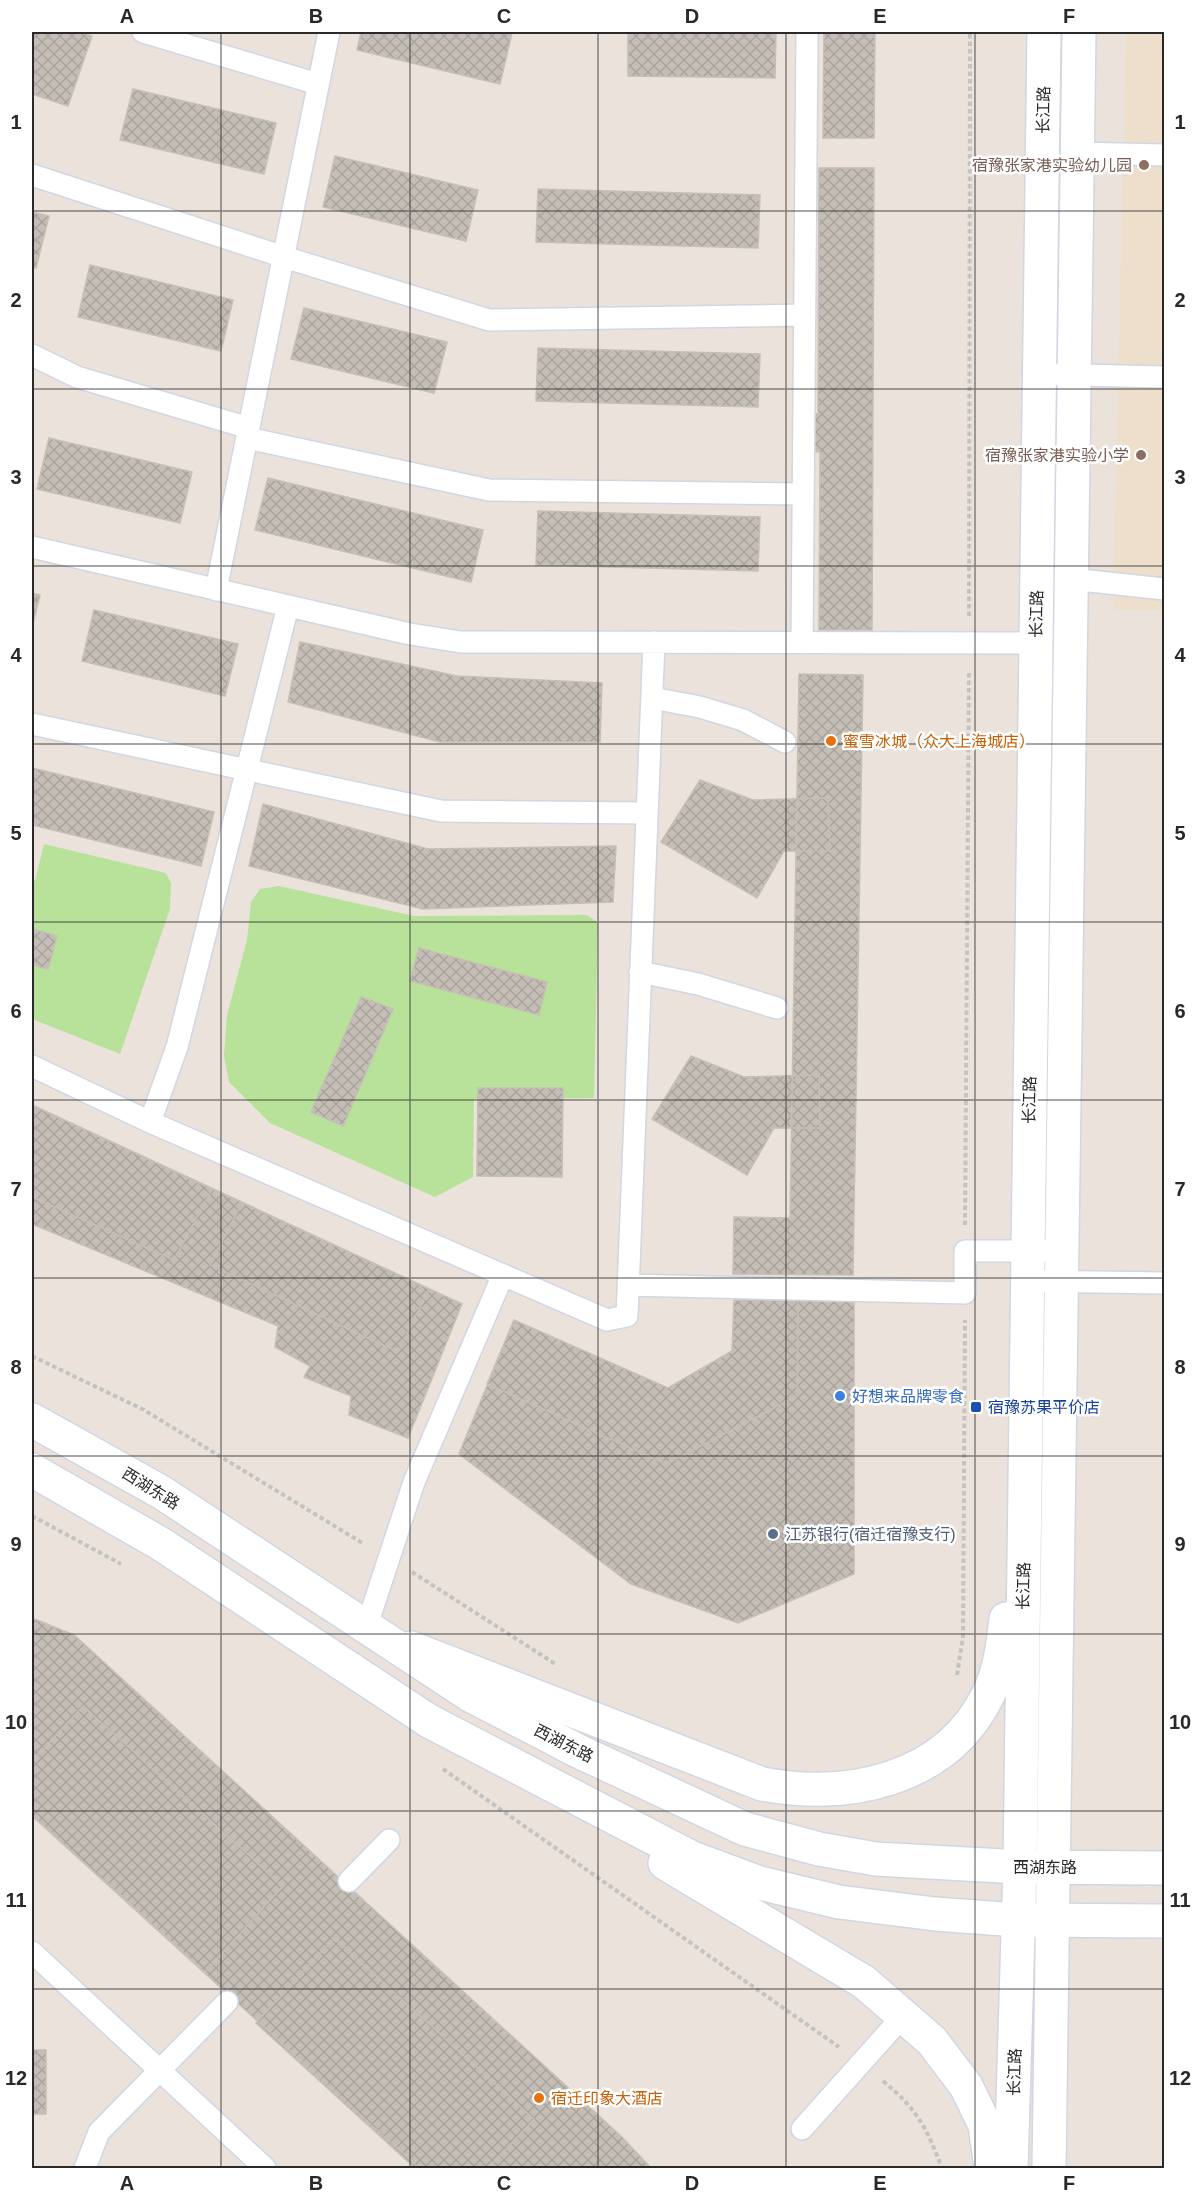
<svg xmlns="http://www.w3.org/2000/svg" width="1196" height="2200" font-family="Helvetica,'Noto Sans SC',sans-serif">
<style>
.education{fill:#eddfcb}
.park{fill:#b8e199}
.building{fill:url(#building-cross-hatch);stroke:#c6bfb5;stroke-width:1.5}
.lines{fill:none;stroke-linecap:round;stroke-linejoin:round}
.service-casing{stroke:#d1d6e2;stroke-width:24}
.tertiary-casing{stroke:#d1d6e2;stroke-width:36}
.secondary-casing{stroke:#d1d6e2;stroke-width:36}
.path{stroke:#c3c3c3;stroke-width:4;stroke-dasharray:4.5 3;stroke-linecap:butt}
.service{stroke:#fff;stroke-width:21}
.tertiary{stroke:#fff;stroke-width:33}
.secondary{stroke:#fff;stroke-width:33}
.grid{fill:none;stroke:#292929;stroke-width:1.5;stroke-opacity:0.55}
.education-dot{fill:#8d6e63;stroke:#fff;stroke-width:2}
.food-dot{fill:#e8710a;stroke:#fff;stroke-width:2}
.shop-dot{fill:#3f7fe0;stroke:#fff;stroke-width:2}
.transit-dot{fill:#1a4fb4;stroke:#fff;stroke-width:2}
.service-dot{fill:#5c6f8a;stroke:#fff;stroke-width:2}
.labels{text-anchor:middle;stroke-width:5;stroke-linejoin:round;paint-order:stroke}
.street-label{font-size:16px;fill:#292929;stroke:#fff}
.education-label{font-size:16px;fill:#785e54;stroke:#fff;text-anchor:end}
.food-label{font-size:16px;fill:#c56008;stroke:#fff;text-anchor:start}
.shop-label{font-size:16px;fill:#366cbe;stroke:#fff;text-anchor:start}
.transit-label{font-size:16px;fill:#164399;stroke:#fff;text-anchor:start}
.service-label{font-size:16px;fill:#4e5e75;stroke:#fff;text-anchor:start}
.neatline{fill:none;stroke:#292929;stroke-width:2}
.grid-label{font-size:20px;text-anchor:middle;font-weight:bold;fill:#292929}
</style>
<defs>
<pattern id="building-cross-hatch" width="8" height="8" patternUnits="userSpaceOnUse" patternTransform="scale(1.5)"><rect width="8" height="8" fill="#c4beb7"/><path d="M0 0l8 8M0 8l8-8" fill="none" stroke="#a8a39d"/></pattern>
</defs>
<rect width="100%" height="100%" fill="#ebe3db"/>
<path class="education" d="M1126,32H1164V611L1113,609Z"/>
<path class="park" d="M44,844L166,873L171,883L170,909L120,1054L32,1019V880L35,881Z
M279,886L414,916L587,915L598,923L594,1098L474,1099L473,1177L435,1197L270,1123L229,1082L224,1056L227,1015L247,940L251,902L260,889Z"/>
<path class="building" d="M32,32H78L92,36L68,106L32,94Z
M361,32H505L512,33L500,84L357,50Z
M628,32H776L775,78L628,76Z
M824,32H875L874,138H823Z
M133,89L276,123L264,174L120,140Z
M335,156L478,190L466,241L323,207Z
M819,168H874L872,630H819L820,452L807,451V414H818Z
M538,189L760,195L758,248L536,242Z
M32,212L49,216L36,268L32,267Z
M90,265L233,300L221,351L78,317Z
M304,308L447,342L434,393L291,359Z
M538,348L760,354L758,407L536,401Z
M49,438L192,472L180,523L37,489Z
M268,478L483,530L471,582L255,530Z
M538,511L760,517L758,571L536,565Z
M32,593L40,595L32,628Z
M94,610L238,644L225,696L82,661Z
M300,642L457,676L602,683L600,742H440L288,702Z
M799,674L863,675L853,1275L733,1274L734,1217L790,1218Z
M32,768L214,812L201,866L32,825Z
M700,780L753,800L828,798L830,851H784L757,898L661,842Z
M263,804L428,849L616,846L613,902L423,909L249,866Z
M32,929L57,936L48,969L32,965Z
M419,948L547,982L539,1015L410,981Z
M361,997L393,1009L343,1126L311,1112Z
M691,1056L744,1077L819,1075L820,1128H774L747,1175L652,1119Z
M478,1088H563L562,1177L477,1176Z
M32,1105L462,1304L408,1438L349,1415L351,1396L304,1377L310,1366L275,1347L278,1326L32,1224Z
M32,1105L212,1189L174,1260L32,1197Z
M242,1203L429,1289L398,1352L210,1265Z
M734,1300L854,1301V1574L738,1623L631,1584L459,1454L514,1320L668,1388L732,1351Z
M734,1300H798L797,1396L666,1464L487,1384L514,1320L668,1388L732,1351Z
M32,1618L74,1635L622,2137L651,2168H419L32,1816Z
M83,1706L283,1886L205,1972L32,1815V1762Z
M334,1938L534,2119L489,2168H415L256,2023Z
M32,2050H46V2114H32Z"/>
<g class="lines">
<g class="service-casing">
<path id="service" d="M143,32L318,84
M1077,153L1164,155
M32,175L284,257L489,320L805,315
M32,355L77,377L249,428
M1039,374L1164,377
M247,438L489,490L803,494
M32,547L410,634L461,642L1036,643
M1071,579L1164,589
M216,590L329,32
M802,643L807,32
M652,698L700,707L743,720L785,742
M32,724L441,811L647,813
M640,972L698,984L777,1008
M32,1066L150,1122L607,1320L627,1316L654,642
M150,1122L177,1047L288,606
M1027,1281L1164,1283
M628,1285L965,1293V1251H1061
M366,1628L414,1482L503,1275
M349,1881L389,1840
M32,1952L265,2168
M802,2129L903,2016
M85,2168L99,2132L227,2002"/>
</g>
<g class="tertiary-casing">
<path id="tertiary" d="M411,1648L762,1784C847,1800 946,1781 988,1695C1000,1671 1003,1645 1006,1619
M1011,2168L1020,1867L1044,32
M1049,2168L1079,32"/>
</g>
<g class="secondary-casing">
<path id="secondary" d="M32,1420L161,1492L470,1695L578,1751L745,1829L819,1849L876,1859L1020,1867L1164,1868
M32,1470L161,1544L429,1721L692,1858L760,1883L839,1902L935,1914L1018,1920L1164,1921
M665,1863L864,1982L932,2041L966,2086L985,2125L991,2168"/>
</g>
<path class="path" d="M969,616L970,32
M965,1225L969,671
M32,1356L144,1410L364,1544
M32,1516L121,1564
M412,1572L557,1665
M957,1675L963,1637L965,1320
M443,1769L839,2047
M883,2081C918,2110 926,2127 942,2168"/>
<use href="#service" class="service"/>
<use href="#tertiary" class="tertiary"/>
<use href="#secondary" class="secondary"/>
</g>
<path class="grid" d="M221,32V2168M410,32V2168M598,32V2168M786,32V2168M975,32V2168M32,211H1164M32,389H1164M32,566H1164M32,744H1164M32,922H1164M32,1100H1164M32,1278H1164M32,1456H1164M32,1634H1164M32,1811H1164M32,1989H1164"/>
<g class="education-dot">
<circle cx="1144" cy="165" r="6"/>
<circle cx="1141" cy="455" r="6"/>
</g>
<g class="food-dot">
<circle cx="831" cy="741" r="6"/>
<circle cx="539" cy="2098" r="6"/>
</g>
<circle class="shop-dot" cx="840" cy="1396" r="6"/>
<rect class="transit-dot" x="970" y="1401" width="12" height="12" rx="3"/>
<circle class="service-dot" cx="773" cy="1534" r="6"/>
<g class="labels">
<g class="street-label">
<text transform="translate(1043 110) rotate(-89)" y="6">长江路</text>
<text transform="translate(1036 614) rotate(-89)" y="6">长江路</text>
<text transform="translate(1029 1100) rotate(-89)" y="6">长江路</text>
<text transform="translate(151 1488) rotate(32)" y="6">西湖东路</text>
<text transform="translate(1023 1586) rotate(-89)" y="6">长江路</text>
<text transform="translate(564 1743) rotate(27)" y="6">西湖东路</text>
<text x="1045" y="1873">西湖东路</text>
<text transform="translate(1014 2072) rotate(-88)" y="6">长江路</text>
</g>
<g class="education-label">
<text x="1132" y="171">宿豫张家港实验幼儿园</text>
<text x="1129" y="461">宿豫张家港实验小学</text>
</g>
<g class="food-label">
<text x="843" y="747">蜜雪冰城（众大上海城店）</text>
<text x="551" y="2104">宿迁印象大酒店</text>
</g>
<g class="shop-label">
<text x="852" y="1402">好想来品牌零食</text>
</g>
<g class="transit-label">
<text x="988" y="1413">宿豫苏果平价店</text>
</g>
<g class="service-label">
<text x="785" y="1540">江苏银行(宿迁宿豫支行)</text>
</g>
</g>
<rect width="1196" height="2200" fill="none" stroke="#ffffff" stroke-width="66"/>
<rect x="33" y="33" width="1130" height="2134" class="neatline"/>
<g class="grid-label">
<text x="127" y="23">A</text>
<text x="316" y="23">B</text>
<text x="504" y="23">C</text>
<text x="692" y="23">D</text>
<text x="880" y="23">E</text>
<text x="1069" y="23">F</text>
<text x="16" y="129">1</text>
<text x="1180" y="129">1</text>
<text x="16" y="307">2</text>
<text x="1180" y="307">2</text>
<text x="16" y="484">3</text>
<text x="1180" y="484">3</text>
<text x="16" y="662">4</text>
<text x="1180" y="662">4</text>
<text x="16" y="840">5</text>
<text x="1180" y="840">5</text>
<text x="16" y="1018">6</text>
<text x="1180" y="1018">6</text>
<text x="16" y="1196">7</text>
<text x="1180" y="1196">7</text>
<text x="16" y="1374">8</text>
<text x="1180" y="1374">8</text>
<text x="16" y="1551">9</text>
<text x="1180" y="1551">9</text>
<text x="16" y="1729">10</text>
<text x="1180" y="1729">10</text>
<text x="16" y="1907">11</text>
<text x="1180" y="1907">11</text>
<text x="16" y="2085">12</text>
<text x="1180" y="2085">12</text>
<text x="127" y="2190">A</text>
<text x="316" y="2190">B</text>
<text x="504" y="2190">C</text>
<text x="692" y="2190">D</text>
<text x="880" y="2190">E</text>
<text x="1069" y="2190">F</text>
</g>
</svg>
